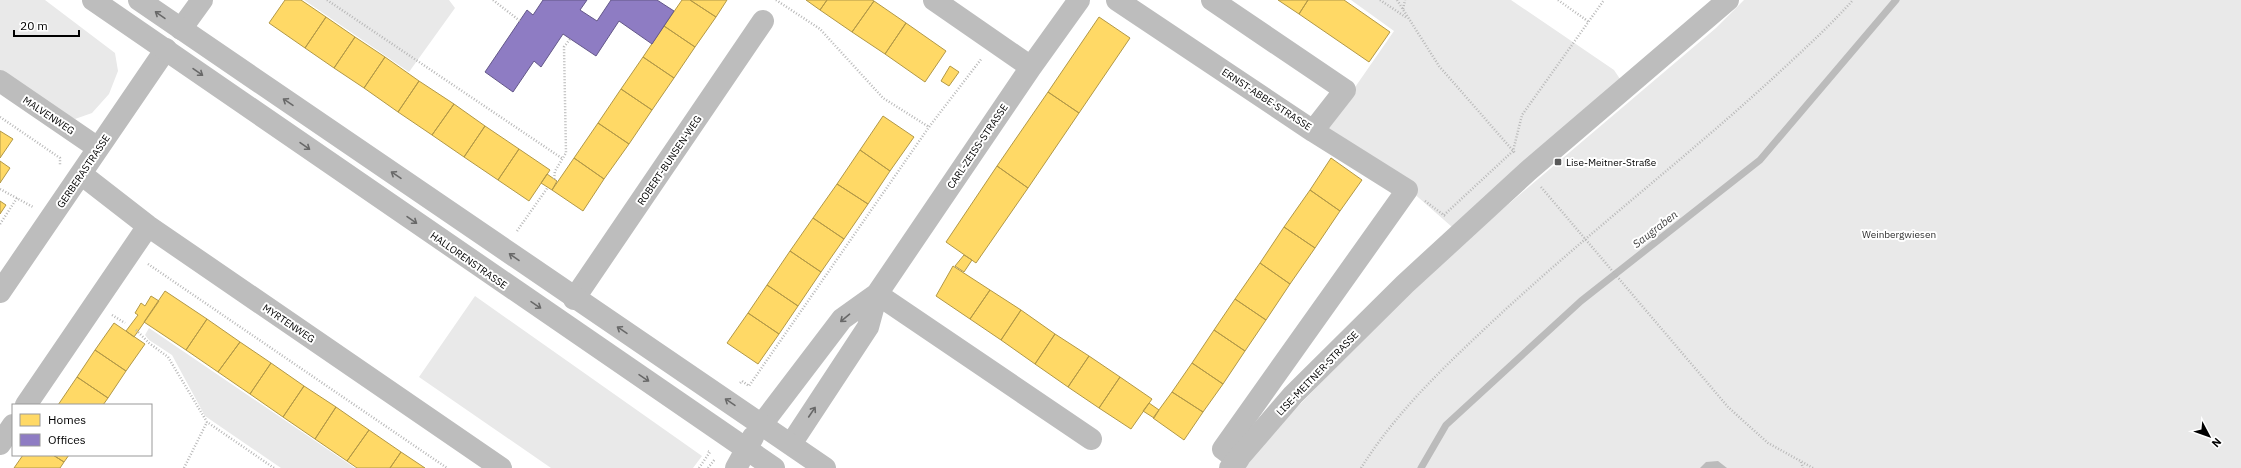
<svg xmlns="http://www.w3.org/2000/svg" width="2241" height="468" font-family="'IBM Plex Sans',sans-serif">
<style>
.green{fill:#e9e9e9}
.water{fill:#bbb}
.homes{fill:#ffd966;stroke:#b29847}
.offices{fill:#8e7cc3;stroke:#635788}
.lines{fill:none;stroke-linecap:round;stroke-linejoin:round}
.stream{stroke:#bbb;stroke-width:7}
.path{stroke:#b8b8b8;stroke-width:2.5;stroke-dasharray:1 2;stroke-linecap:butt}
.minor{stroke:#bdbdbd;stroke-width:22}
.tertiary{stroke:#bdbdbd;stroke-width:22}
.oneway{stroke:#686868}
.poi-dot{fill:#595959;stroke:#fff;stroke-width:1.5}
.labels{text-anchor:middle;stroke-width:4;stroke-linejoin:round;paint-order:stroke}
.street-label{font-size:10px;fill:#000;stroke:#fff}
.poi-label{font-size:10px;fill:#000;stroke:#fff;text-anchor:start}
.park-label{font-size:10px;fill:#2e2e2e;stroke:#fff}
.water-label{font-size:11px;font-style:italic;fill:#3f3f3f;stroke:#fff}
</style>
<rect width="100%" height="100%" fill="#fff"/>
<path class="green" d="M0,0H45L115,53L118,71L109,94L92,113L75,119L54,109L0,72Z
M304,0H449L455,8L409,72Z
M1351,0H1511L1614,70L1624,85L1460,234L1411,191L1324,132L1394,31Z
M1744,0H2241V468H1243L1283,422L1382,319L1471,236L1716,28Z
M475,296L702,456L693,468H551L419,377Z
M149,328L355,468H281L205,416L172,355L149,340L145,335Z"/>
<path class="water" d="M1718,461L1727,468H1700L1706,462Z"/>
<path class="homes" d="M285,0H301L326,17L305,48L269,23Z
M682,0H690L716,17L695,47L664,26Z
M690,0H727L716,17Z
M806,0H827L820,10Z
M827,0H872L874,1L852,32L820,10Z
M1278,0H1308L1299,14Z
M1308,0H1344L1390,32L1369,62L1299,14Z
M874,1L906,23L885,54L852,32Z
M326,17L355,37L334,68L305,48Z
M1099,17L1130,38L1079,113L1048,92Z
M906,23L946,51L925,82L885,54Z
M664,26L695,47L674,78L643,57Z
M355,37L385,57L364,88L334,68Z
M385,57L419,81L398,112L364,88Z
M643,57L674,78L652,110L621,89Z
M950,66L959,72L949,86L941,81Z
M419,81L454,104L432,135L398,112Z
M621,89L652,110L629,144L598,123Z
M1048,92L1079,113L1028,188L997,166Z
M454,104L485,126L464,157L432,135Z
M883,116L914,137L890,171L860,150Z
M598,123L629,144L604,179L574,158Z
M485,126L519,149L498,180L464,157Z
M0,131L13,139L0,158Z
M519,149L550,170L529,201L498,180Z
M860,150L890,171L868,204L837,184Z
M574,158L604,179L583,211L552,190Z
M1331,158L1362,180L1340,211L1310,190Z
M0,161L10,168L0,183Z
M997,166L1028,188L976,263L946,242Z
M547,174L557,181L552,190L541,183Z
M837,184L868,204L844,239L813,218Z
M1310,190L1340,211L1315,248L1284,227Z
M0,201L6,205L0,214Z
M813,218L844,239L821,272L790,251Z
M1284,227L1315,248L1290,284L1260,263Z
M790,251L821,272L798,306L767,285Z
M964,255L972,260L964,272L955,266Z
M1260,263L1290,284L1266,320L1235,299Z
M953,266L990,290L970,319L936,296Z
M767,285L798,306L779,334L748,313Z
M990,290L1021,310L1001,340L970,319Z
M165,291L207,319L186,350L144,322Z
M151,296L159,301L134,337L126,331L138,315L135,313L141,303L145,306Z
M1235,299L1266,320L1245,351L1214,330Z
M1021,310L1055,334L1035,364L1001,340Z
M748,313L779,334L758,364L727,343Z
M207,319L240,342L218,372L186,350Z
M114,323L145,344L126,371L95,350Z
M1214,330L1245,351L1223,384L1192,363Z
M1055,334L1089,356L1068,387L1035,364Z
M240,342L271,363L250,394L218,372Z
M95,350L126,371L108,398L77,377Z
M1089,356L1120,377L1099,408L1068,387Z
M271,363L304,386L283,417L250,394Z
M1192,363L1223,384L1203,412L1172,392Z
M77,377L108,398L103,405H58Z
M1120,377L1152,399L1131,429L1099,408Z
M304,386L336,407L315,439L283,417Z
M1172,392L1203,412L1184,440L1153,418Z
M1149,403L1159,410L1154,418L1143,411Z
M336,407L369,430L347,461L315,439Z
M369,430L401,452L390,468H357L347,461Z
M401,452L425,468H390Z
M23,455H53L64,462L60,468H14Z
M53,455H69L64,462Z"/>
<path class="offices" d="M543,0H587L580,10L597,21L611,0H657L674,11L652,44L619,21L596,56L563,34L541,67L534,61L513,92L485,72L527,10L533,15Z"/>
<g class="lines">
<path class="stream" d="M1421,468L1446,425L1581,301L1760,160L1896,0"/>
<path class="path" d="M327,0L563,159
M493,0L520,21
M776,0L820,29L883,98L929,127
M1380,0L1407,18
M1397,0L1439,66L1515,153
M1558,0L1589,22
M1403,9L1405,0
M0,117L60,158V165
M554,179L555,171L566,153L564,47L570,39
M1541,187L1728,407L1768,443L1813,468
M0,189L33,207
M1425,201L1445,216
M1444,215L1513,151L1522,115L1604,0
M0,224L17,198
M517,231L548,187
M148,264L447,468
M112,315L125,323
M136,330L149,343L168,357L207,422L274,468
M740,383L742,381L749,386L929,127L982,58
M1801,462L1803,468
M184,468L207,422
M699,468L710,452L708,451
M708,468L715,459
M1361,468C1397,411 1444,367 1493,321C1583,237 1681,162 1772,79C1800,53 1828,28 1853,0"/>
<path class="minor" d="M934,0L1031,67
M1117,0L1313,131L1345,90L1212,0
M181,29L202,0
M0,81L98,148
M81,174L148,226L501,468
M0,292L166,49
M877,294L1091,439
M574,299L763,21
M26,405L148,226
M762,424L842,319L877,294
M0,444L13,425
M791,444L868,327L877,294L1031,67L1079,0
M1238,460L1223,449L1407,190L1313,131"/>
<path class="tertiary" d="M93,0L774,468
M139,0L825,468
M736,468L753,437
M1230,468L1293,395L1405,284L1528,171L1728,0"/>
</g>
<defs><path id="oneway-shaft" d="M-6 0H5M1.5-3L5.5 0L1.5 3" fill="none" stroke-width="1.6" stroke-linecap="round" stroke-linejoin="round"/></defs>
<g class="oneway">
<use href="#oneway-shaft" transform="translate(160 15) rotate(-145)"/>
<use href="#oneway-shaft" transform="translate(198 72) rotate(35)"/>
<use href="#oneway-shaft" transform="translate(288 102) rotate(-146)"/>
<use href="#oneway-shaft" transform="translate(305 146) rotate(35)"/>
<use href="#oneway-shaft" transform="translate(396 175) rotate(-146)"/>
<use href="#oneway-shaft" transform="translate(412 220) rotate(35)"/>
<use href="#oneway-shaft" transform="translate(514 257) rotate(-145)"/>
<use href="#oneway-shaft" transform="translate(536 305) rotate(34)"/>
<use href="#oneway-shaft" transform="translate(845 318) rotate(140)"/>
<use href="#oneway-shaft" transform="translate(622 330) rotate(-146)"/>
<use href="#oneway-shaft" transform="translate(644 378) rotate(34)"/>
<use href="#oneway-shaft" transform="translate(730 402) rotate(-146)"/>
<use href="#oneway-shaft" transform="translate(812 412) rotate(-56)"/>
</g>
<rect class="poi-dot" x="1554" y="158" width="8" height="8" rx="2"/>
<g class="labels">
<g class="street-label">
<text transform="translate(1267 99) rotate(33)" y="4">ERNST-ABBE-STRASSE</text>
<text transform="translate(49 115) rotate(34)" y="4">MALVENWEG</text>
<text transform="translate(977 146) rotate(-56)" y="4">CARL-ZEISS-STRASSE</text>
<text transform="translate(669 160) rotate(-56)" y="4">ROBERT-BUNSEN-WEG</text>
<text transform="translate(83 171) rotate(-56)" y="4">GERBERASTRASSE</text>
<text transform="translate(469 260) rotate(35)" y="4">HALLORENSTRASSE</text>
<text transform="translate(289 323) rotate(34)" y="4">MYRTENWEG</text>
<text transform="translate(1317 373) rotate(-46)" y="4">LISE-MEITNER-STRASSE</text>
</g>
<g class="poi-label">
<text x="1566" y="166">Lise-Meitner-Straße</text>
</g>
<g class="park-label">
<text x="1899" y="238">Weinbergwiesen</text>
</g>
<g class="water-label">
<text transform="translate(1655 229) rotate(-38)" y="4">Saugraben</text>
</g>
</g>
<rect x="12" y="404" width="140" height="52" fill="#ffffff" stroke="#999999"/>
<rect x="20" y="414" width="20" height="12" fill="#ffd966" stroke="#999999"/>
<text x="48" y="424" font-size="12" fill="#000000">Homes</text>
<rect x="20" y="434" width="20" height="12" fill="#8e7cc3" stroke="#999999"/>
<text x="48" y="444" font-size="12" fill="#000000">Offices</text>
<g transform="translate(2209 436) rotate(131)" stroke="#ffffff" stroke-width="3" paint-order="stroke">
<path d="M0-3L7 15L0 10L-7 15Z" fill="#000000"/>
<text y="-6" font-size="11" font-weight="bold" text-anchor="middle" fill="#000000">N</text>
</g>
<path d="M14 30v6h65v-6" fill="none" stroke="#000000" stroke-width="2"/>
<text x="20" y="30" font-size="12" fill="#000000" stroke="#ffffff" stroke-width="3" paint-order="stroke">20 m</text>
</svg>
